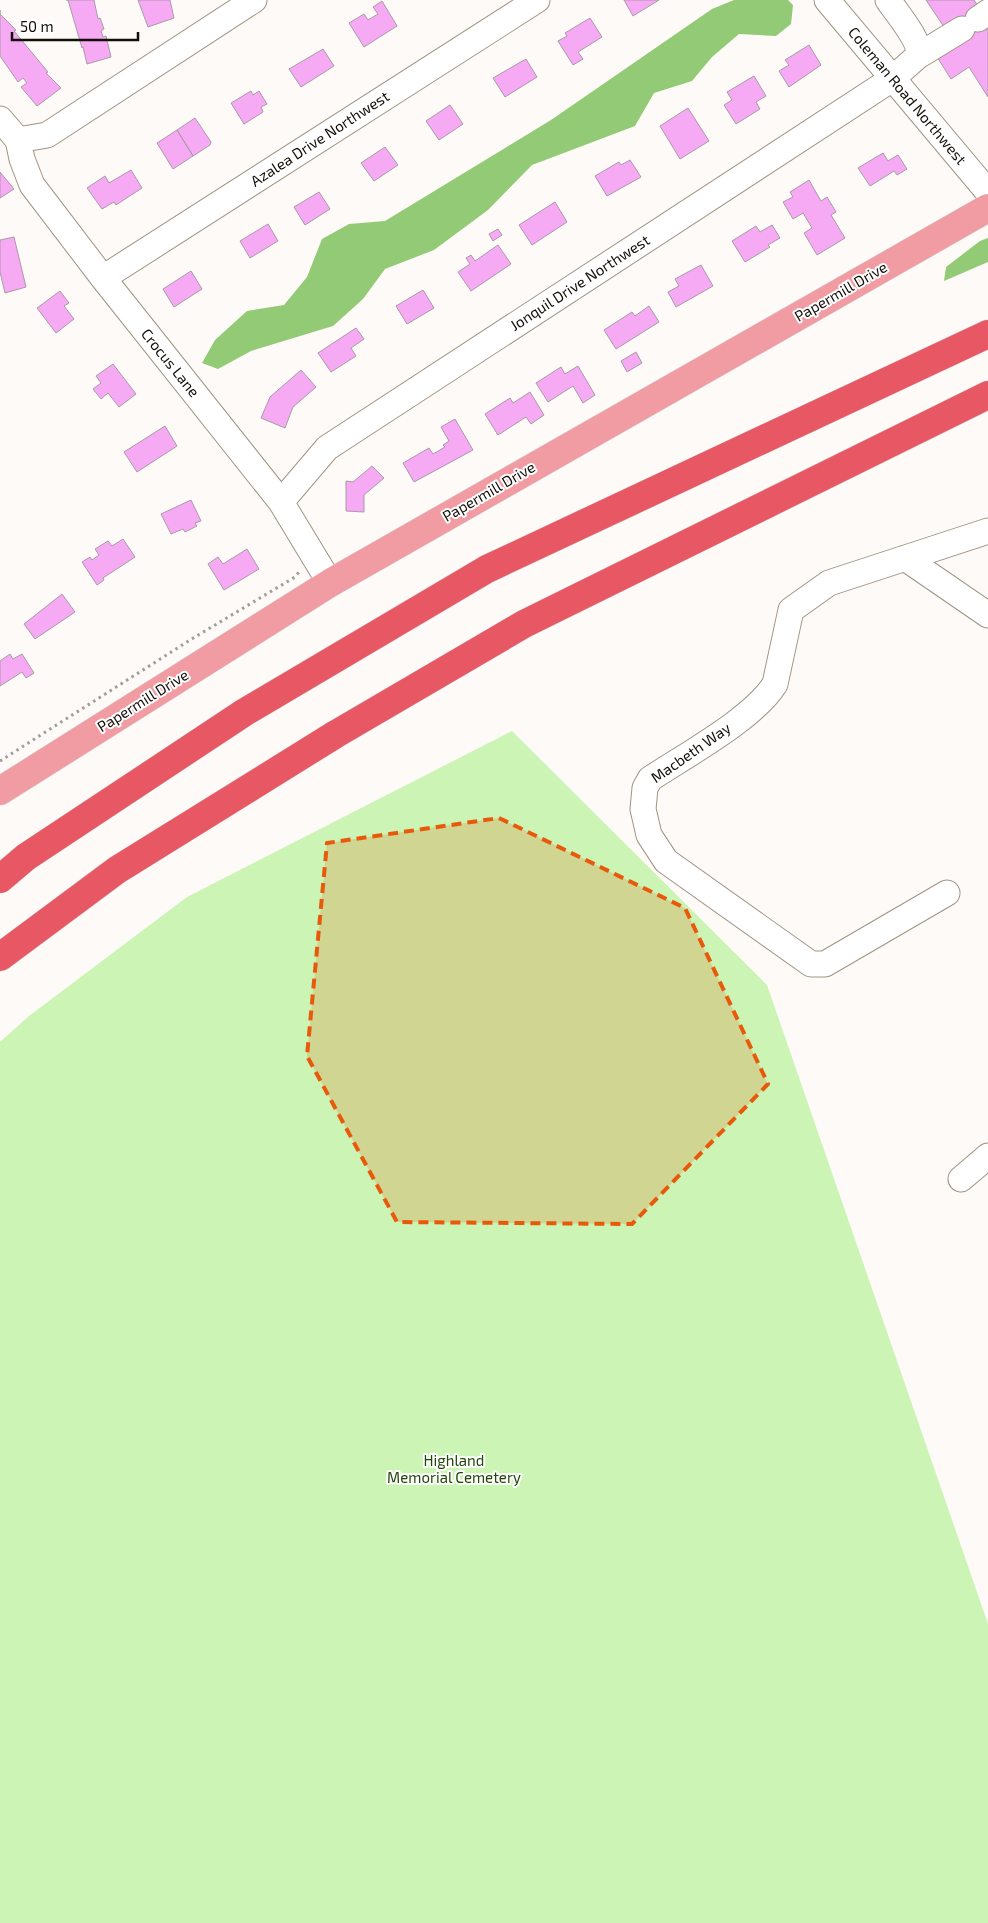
<svg xmlns="http://www.w3.org/2000/svg" width="988" height="1923" font-family="'Exo 2',sans-serif">
<style>
.green{fill:#cbf4b5}
.forest{fill:#93ca75}
.building{fill:#f6aaf3;stroke:#a99aa8}
.lines{fill:none;stroke-linecap:round;stroke-linejoin:round}
.minor-casing{stroke:#a09484;stroke-width:27}
.major-casing{stroke:#d9d8d7;stroke-width:29}
.highway-casing{stroke:#d9d8d7;stroke-width:29}
.path{stroke:#a19e9a;stroke-width:3;stroke-dasharray:2.5 4;stroke-linecap:butt}
.minor{stroke:#fff;stroke-width:25}
.major{stroke:#f19ba2;stroke-width:28}
.highway{stroke:#e75864;stroke-width:28}
.marked{fill:#e8590c;fill-opacity:0.2;stroke:#e8590c;stroke-width:4;stroke-dasharray:10 6;stroke-linejoin:round}
.labels{text-anchor:middle;stroke-width:4;stroke-linejoin:round;paint-order:stroke}
.street-label{font-size:15px;fill:#120e08;stroke:#fff}
.park-label{font-size:15px;fill:#234508;stroke:#fff}
</style>
<rect width="100%" height="100%" fill="#fdfaf7"/>
<path class="green" d="M512,731L767,985L988,1624V1923H0V1042L29,1016L187,897Z"/>
<path class="forest" d="M734,0H788L793,5L791,24L776,36L739,34L712,57L692,81L654,93L635,126L532,165L488,210L434,250L385,269L363,299L333,326L251,351L218,369L202,363L215,340L247,311L284,305L307,277L322,239L349,224L385,221L551,120L712,9Z
M988,238V262L944,281L946,267L980,241Z"/>
<path class="building" d="M66,0H94L98,19L100,18L104,29L101,31L103,37L106,36L111,57L87,64L83,47L82,48L68,0Z
M138,0H170L174,18L148,27Z
M624,0H659L633,16Z
M926,0H974L978,6L988,24V97L969,67L951,79L937,57L944,27Z
M382,1L397,26L364,47L349,23L364,14L368,20L378,14L373,7Z
M0,10V14L16,30L14,31L48,72L46,73L61,88L37,106L21,87L27,83L23,78L18,82L0,56Z
M590,18L602,37L578,52L583,59L573,65L558,41L567,36L565,33Z
M809,45L821,65L789,87L779,71L789,65L785,60Z
M323,49L334,66L301,87L289,69Z
M526,59L537,77L505,97L493,78Z
M754,76L766,96L756,102L760,109L736,124L724,105L732,100L727,92Z
M251,91L253,95L259,91L267,104L261,107L263,112L244,124L231,103Z
M450,105L463,124L439,140L426,121Z
M688,108L709,141L680,159L660,126Z
M195,118L211,142L210,145L193,156L177,130Z
M177,130L193,156L173,169L157,143Z
M385,147L398,165L374,181L361,163Z
M883,153L888,161L898,155L907,169L897,175L894,171L870,186L858,168Z
M630,160L641,177L607,196L595,176L619,162L621,165Z
M131,170L142,188L116,205L114,202L102,209L87,188L105,176L109,183Z
M0,172L14,189L0,198Z
M809,180L821,201L827,197L836,212L831,215L845,238L817,255L804,233L812,228L803,213L793,219L783,202L793,197L790,192Z
M319,192L330,209L305,225L294,207Z
M555,202L567,222L532,245L519,225Z
M268,224L278,241L250,258L240,241Z
M772,225L780,238L768,245L770,247L745,262L732,241L756,226L760,232Z
M498,229L502,235L493,241L489,234Z
M14,237L26,287L5,293L0,272V240Z
M498,245L511,264L471,291L458,272L470,264L466,258L471,255L475,261Z
M701,265L713,286L676,307L668,292L679,286L675,279Z
M191,271L202,289L174,307L163,289Z
M423,290L434,308L407,324L396,306Z
M60,291L69,303L64,306L74,319L56,333L37,308Z
M649,306L659,322L616,349L604,330L632,312L635,316Z
M356,328L364,339L351,348L356,356L331,372L318,353Z
M636,352L642,363L627,372L621,361Z
M113,364L136,394L119,407L108,393L101,399L93,389L101,383L96,376Z
M578,366L595,395L583,403L573,386L548,402L536,383L561,367L565,374Z
M301,370L316,387L293,407L285,428L261,418L270,397Z
M530,392L544,415L531,424L526,417L498,435L485,414L510,398L513,403Z
M455,419L473,450L414,482L403,463L429,448L433,454L445,447L443,445L449,441L441,427Z
M165,426L177,446L137,472L124,452Z
M372,466L384,478L364,495V512L346,511V481L353,482Z
M191,500L201,521L195,523L197,526L185,532L183,529L171,534L161,514Z
M123,539L135,557L103,578L104,580L97,585L82,562L90,557L92,560L99,555L95,549L108,541L112,546Z
M247,549L259,569L224,590L208,564L218,557L223,564Z
M62,594L75,612L35,639L24,624Z
M10,654L13,659L22,654L34,673L26,678L22,672L0,686V661Z"/>
<g class="lines">
<g class="minor-casing">
<path id="minor" d="M827,0L988,192
M978,19L988,12
M918,56L962,29
M0,119L18,140L22,159L32,185L103,278L281,502L330,583
M18,140L47,135L254,0
M103,278L537,0
M281,502L327,448L892,79L918,56C922,42 896,12 888,0
M905,558L988,615
M947,893L825,964H811L666,861L649,835L643,809L645,788L650,779C686,755 753,719 775,684L791,610L829,583L988,531
M961,1179L988,1156"/>
</g>
<g class="major-casing">
<path id="major" d="M0,791L330,583L988,208"/>
</g>
<g class="highway-casing">
<path id="highway" d="M0,879L26,857L245,712L487,569L988,334
M0,957L117,870L336,734L524,624L988,395"/>
</g>
<path class="path" d="M0,761L190,640L295,577L299,572"/>
<use href="#minor" class="minor"/>
<use href="#major" class="major"/>
<use href="#highway" class="highway"/>
</g>
<path class="marked" d="M499,818L685,908L768,1084L632,1224L397,1222L307,1056L327,843Z"/>
<g class="labels">
<g class="street-label">
<text transform="translate(907 96) rotate(50)" y="5">Coleman Road Northwest</text>
<text transform="translate(320 139) rotate(-33)" y="5">Azalea Drive Northwest</text>
<text transform="translate(580 283) rotate(-33)" y="5">Jonquil Drive Northwest</text>
<text transform="translate(841 292) rotate(-30)" y="5">Papermill Drive</text>
<text transform="translate(170 363) rotate(51)" y="5">Crocus Lane</text>
<text transform="translate(489 492) rotate(-30)" y="5">Papermill Drive</text>
<text transform="translate(143 701) rotate(-32)" y="5">Papermill Drive</text>
<text transform="translate(691 753) rotate(-35)" y="5">Macbeth Way</text>
</g>
<g class="park-label">
<text x="454" y="1466">Highland<tspan x="454" dy="17">Memorial Cemetery</tspan></text>
</g>
</g>
<path d="M12 32v8h126v-8" fill="none" stroke="#120e08" stroke-width="2.5"/>
<text x="20" y="32" font-size="15" fill="#120e08" stroke="#ffffff" stroke-width="4" paint-order="stroke">50 m</text>
</svg>
